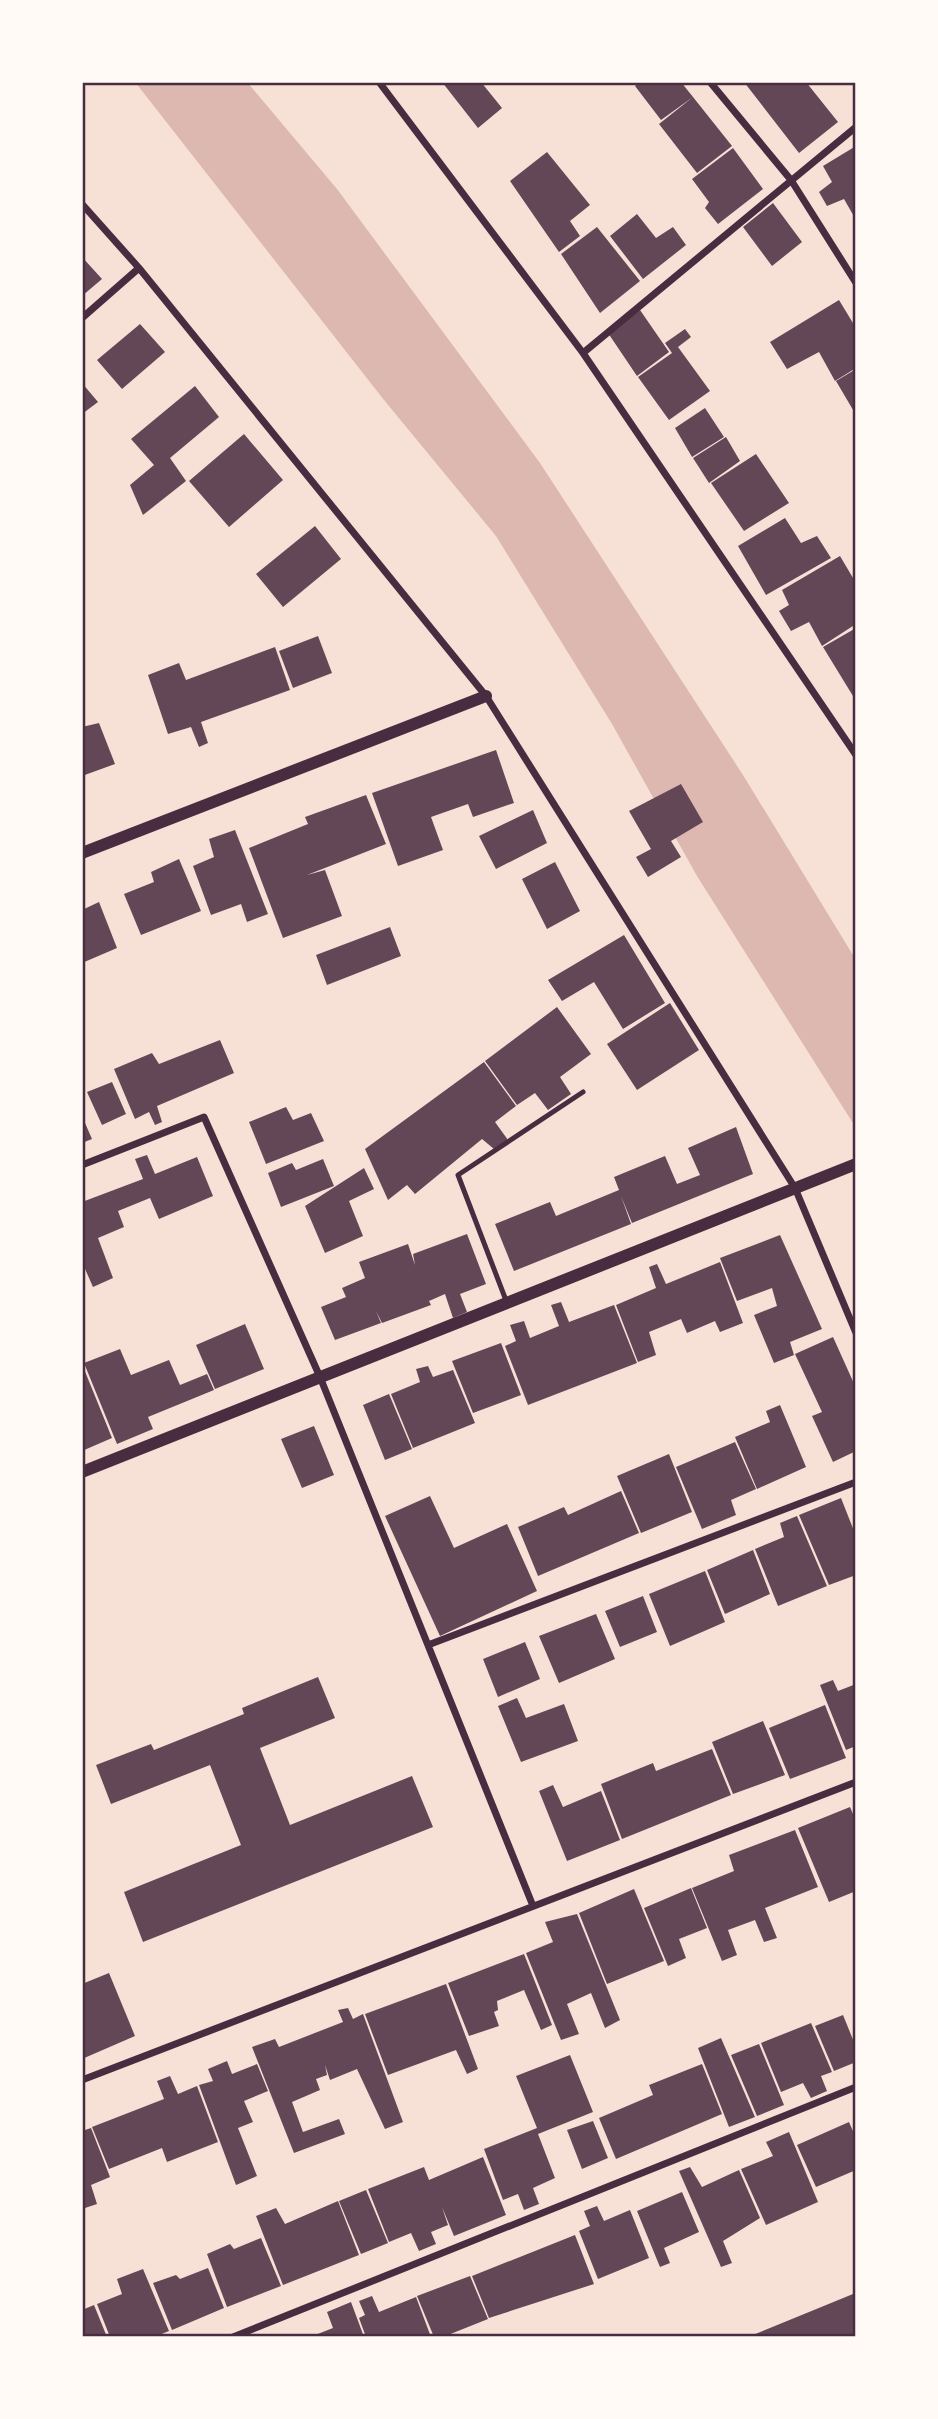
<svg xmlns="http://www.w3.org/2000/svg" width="938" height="2419" font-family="'PT Sans Narrow',sans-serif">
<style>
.water{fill:#dcb8b0}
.building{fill:#644757}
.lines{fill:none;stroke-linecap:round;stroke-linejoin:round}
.service{stroke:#4a2c40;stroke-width:5}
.minor{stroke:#4a2c40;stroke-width:7}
.tertiary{stroke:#4a2c40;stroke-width:12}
.neatline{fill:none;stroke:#4a2c40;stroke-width:2.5}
</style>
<rect width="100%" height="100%" fill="#f7e1d7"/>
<path class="water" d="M135,82H247L337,189L540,463L743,775L856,960V1128L697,876L612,724L496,536L384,400Z"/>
<path class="building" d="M442,82H481L502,108L478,128Z
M640,82H681L693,97L661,120L635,86Z
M744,82H806L838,122L799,153Z
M693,97L732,146L697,173L659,124Z
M856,146V220L844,199L827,206L819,192L832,182L823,166Z
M733,148L763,189L718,224L705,208L709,202L692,179Z
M547,152L590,205L570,221L580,236L559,252L510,181Z
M773,203L802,242L772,266L743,227Z
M637,214L656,238L673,227L686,245L643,279L610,236Z
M597,227L640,281L600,313L561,254Z
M82,257L102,279L82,296Z
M839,300L856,328V368L835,381L819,352L787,369L770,342Z
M640,310L669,352L637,376L608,333Z
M140,324L165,352L122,389L97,360Z
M685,329L691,337L678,347L710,391L669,420L638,377L672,353L665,343Z
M856,369V415L836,381Z
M82,383L98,402L82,414Z
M195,386L219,417L170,458L186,481L143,515L130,485L154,465L131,439Z
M705,408L724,437L692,457L675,428Z
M244,434L283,480L229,527L189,481Z
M726,437L740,461L709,483L693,458Z
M756,454L789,503L744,531L711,483Z
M785,518L801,543L817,536L831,558L766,595L738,546Z
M315,526L341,559L283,607L256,574Z
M840,556L856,583V624L822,646L809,622L791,631L779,611L789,605L782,590Z
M856,628V701L823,647Z
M318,636L332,673L293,688L279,651Z
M275,647L290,690L201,722L208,743L199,747L191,727L168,734L148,675L179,663L186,680Z
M99,723L115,764L82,776V727Z
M496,750L514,803L473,817L468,804L431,817L443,850L398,866L372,793Z
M681,784L703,822L671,841L681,857L648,877L636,857L651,849L629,811Z
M366,795L386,844L307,875L325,870L342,916L283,938L249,848L308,824L305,817Z
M533,810L547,843L496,869L479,836Z
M235,830L268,914L247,922L241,904L211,915L193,866L214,857L209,839Z
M179,859L201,911L141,935L124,894L154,882L151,872Z
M555,862L580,911L547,929L522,879Z
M99,902L117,948L82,963V910Z
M390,927L401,956L327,985L316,955Z
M624,935L665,1003L623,1029L594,982L562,1001L548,980Z
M670,1003L699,1050L637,1090L607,1044Z
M557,1007L591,1054L560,1077L571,1094L548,1110L535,1093L517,1105L485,1061Z
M220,1040L234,1073L157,1106L162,1122L155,1125L149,1112L135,1119L114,1069L152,1053L159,1064Z
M484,1062L516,1106L495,1122L508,1140L494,1149L482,1139L415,1194L407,1185L388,1200L365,1149Z
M112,1082L126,1114L102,1125L87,1092Z
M286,1107L293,1120L311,1113L324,1141L266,1164L249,1122Z
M82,1116L92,1139L82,1143Z
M736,1127L753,1174L632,1223L621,1196L631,1224L514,1271L495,1224L550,1202L556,1216L619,1190L614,1177L665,1156L677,1184L700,1175L688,1148Z
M147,1155L155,1174L197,1157L213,1196L159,1219L150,1198L118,1211L124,1227L98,1238L113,1278L93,1287L82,1262V1202L143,1179L135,1159Z
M323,1159L334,1186L281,1207L268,1173L292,1163L296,1170Z
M364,1168L374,1189L349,1201L363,1236L325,1253L305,1206Z
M467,1234L486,1284L460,1294L467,1312L453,1318L445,1294L429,1301L431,1305L382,1323L376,1311L381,1323L335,1340L321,1307L346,1297L342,1288L365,1278L359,1262L408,1244L415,1265L413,1254Z
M780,1235L822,1329L790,1342L794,1355L774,1363L754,1315L777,1306L772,1288L737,1301L720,1258Z
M720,1262L743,1323L720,1332L715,1321L687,1333L681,1319L649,1332L656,1355L638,1362L616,1305L656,1288L649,1267L657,1264L666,1284Z
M561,1302L569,1322L614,1305L637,1363L528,1405L505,1346L516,1341L510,1325L524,1321L530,1338L559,1326L551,1305Z
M245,1324L264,1369L215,1389L196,1345Z
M833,1337L856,1388V1451L833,1462L812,1416L822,1412L795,1354Z
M501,1343L521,1395L473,1413L452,1361Z
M120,1349L131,1375L169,1360L180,1385L207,1374L214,1390L148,1417L153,1429L117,1444L84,1363Z
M82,1364L112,1438L82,1451Z
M428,1366L433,1377L453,1370L475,1423L413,1448L391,1394L420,1382L416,1369Z
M389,1394L412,1449L385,1460L363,1405Z
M780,1405L806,1467L757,1489L735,1437L770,1422L766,1411Z
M314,1426L334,1475L302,1488L281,1439Z
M735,1442L756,1489L731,1500L736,1515L702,1529L676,1467Z
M669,1454L692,1512L641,1533L617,1476Z
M621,1491L639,1533L538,1576L518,1527L564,1507L568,1515Z
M430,1496L454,1548L507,1524L537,1591L440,1636L385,1516Z
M841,1498L856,1536V1575L829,1585L799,1515Z
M797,1516L827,1586L778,1606L755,1549L784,1537L780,1523Z
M753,1550L770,1594L725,1614L707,1570Z
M705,1571L725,1622L670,1646L649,1594Z
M643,1596L657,1632L620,1647L605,1611Z
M596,1614L615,1659L559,1683L539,1636Z
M525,1642L540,1679L498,1697L483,1659Z
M318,1677L335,1718L260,1748L290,1825L412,1776L433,1827L143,1942L124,1892L241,1845L210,1765L111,1804L96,1765L151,1744L154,1750L244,1714L242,1708Z
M833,1680L838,1691L856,1684V1746L846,1750L820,1685Z
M517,1698L526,1718L564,1704L578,1741L521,1762L498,1706Z
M825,1705L846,1758L790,1779L769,1728Z
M763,1721L785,1775L733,1794L712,1742Z
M712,1749L731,1795L622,1839L601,1784L653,1763L656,1771Z
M553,1785L563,1807L601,1791L620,1840L567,1861L539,1791Z
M850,1807L856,1821V1891L829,1902L798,1828Z
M795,1830L818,1887L765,1908L777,1938L764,1942L755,1920L728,1930L737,1955L722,1961L692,1888L734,1871L729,1855Z
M691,1888L707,1928L679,1939L686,1958L668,1966L644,1908Z
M634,1889L664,1961L607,1984L579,1913Z
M577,1914L620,2020L605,2028L591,1993L567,2004L579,2034L561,2040L526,1953L553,1942L545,1922Z
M524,1954L552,2025L541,2030L524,1990L497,2001L498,2010L494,2012L499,2026L469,2036L448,1983Z
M109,1973L135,2036L82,2059V1984Z
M446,1984L478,2069L467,2074L456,2050L388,2075L365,2014Z
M348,2008L353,2019L363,2014L403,2122L385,2129L357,2069L330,2080L325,2065L327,2075L316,2079L320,2090L292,2102L303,2132L339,2119L345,2134L294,2153L252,2047L275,2039L279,2047L343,2022L338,2010Z
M843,2015L856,2047V2062L834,2071L815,2026Z
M811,2023L832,2072L821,2076L827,2091L811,2098L803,2083L781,2092L761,2043Z
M721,2038L755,2117L729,2127L698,2048Z
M759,2044L784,2105L757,2116L731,2055Z
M570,2055L593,2112L538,2134L555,2178L533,2188L539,2204L524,2210L518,2194L503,2200L484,2149L537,2128L516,2076Z
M227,2061L232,2074L257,2064L268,2091L244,2101L253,2122L238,2128L257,2176L236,2185L199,2085L213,2081L208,2069Z
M702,2064L722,2114L616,2159L599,2118L653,2095L649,2085Z
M170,2076L178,2094L197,2086L218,2142L167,2162L162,2148L109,2169L92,2127L164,2099L157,2081Z
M593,2121L608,2158L582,2169L567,2130Z
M849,2122L856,2138V2170L816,2187L797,2145Z
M91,2128L110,2177L91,2185L97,2204L82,2209V2131Z
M789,2132L818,2202L766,2225L741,2169L773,2156L766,2142Z
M483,2157L506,2215L454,2236L442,2207L448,2225L431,2232L436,2244L419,2251L411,2233L389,2242L368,2189L424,2167L429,2180Z
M690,2167L702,2187L739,2170L760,2218L723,2241L732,2263L721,2267L679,2171Z
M366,2190L388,2243L361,2254L339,2201Z
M682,2192L699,2232L664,2248L670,2263L660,2267L637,2211Z
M338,2201L359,2255L283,2285L256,2216L276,2208L285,2224Z
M597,2206L604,2221L630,2210L649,2258L598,2279L579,2231L590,2226L584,2211Z
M575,2235L594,2284L489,2318L472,2276Z
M261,2238L281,2286L227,2307L207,2254L230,2244L234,2249Z
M208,2268L224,2308L172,2330L153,2283L176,2275L180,2279Z
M143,2269L169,2331L154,2337H110L97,2304L122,2294L117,2279Z
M470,2276L488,2319L443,2337H434L417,2296Z
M853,2294L856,2337H748Z
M372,2296L379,2312L416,2297L431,2337H366L359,2318L365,2315L359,2301Z
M351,2302L364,2337H310L333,2328L327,2312Z
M94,2305L107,2337H82V2310Z"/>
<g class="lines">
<path class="service" d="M507,1303L458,1175L583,1092"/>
<path class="minor" d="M379,82L583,353L856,755
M710,82L791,180L856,283
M82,204L139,268L486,696L795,1188L856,1333
M82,318L139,268
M583,353L856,127
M82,1165L204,1117L320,1377L533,1906
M428,1645L856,1482
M82,2080L856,1782
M233,2337L856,2087"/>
<path class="tertiary" d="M82,853L486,696
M82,1472L856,1164"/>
</g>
<rect width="938" height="2419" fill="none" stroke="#fffaf5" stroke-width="168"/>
<rect x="84" y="84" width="770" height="2251" class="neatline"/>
</svg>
